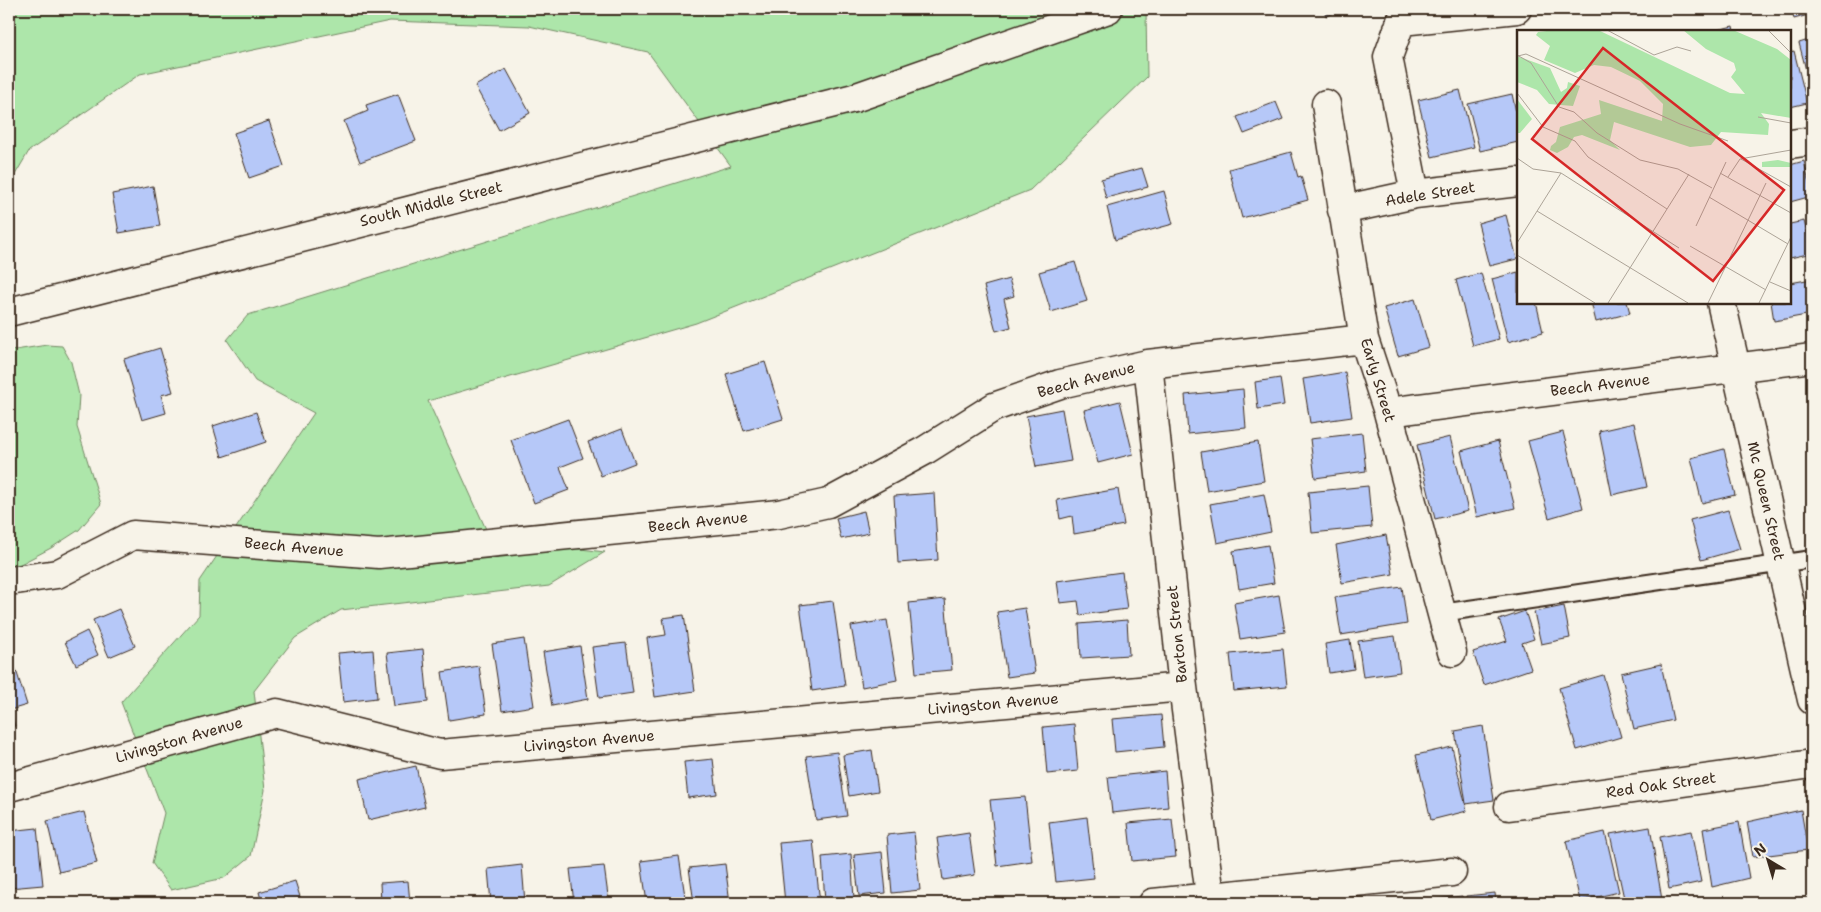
<svg xmlns="http://www.w3.org/2000/svg" width="1821" height="912" font-family="'Shantell Sans',sans-serif">
<style>
.green{fill:#ade6aa;stroke:#748864}
.building{fill:#b6c8f8;stroke:#3b2a1e}
.lines{fill:none;stroke-linecap:round;stroke-linejoin:round}
.lane-casing{stroke:#3b2a1e;stroke-width:20}
.street-casing{stroke:#3b2a1e;stroke-width:31}
.lane{stroke:#f7f3e8;stroke-width:16}
.street{stroke:#f7f3e8;stroke-width:28}
.labels{text-anchor:middle;stroke-width:4;stroke-linejoin:round;paint-order:stroke}
.street-label{font-size:15px;fill:#3b2a1e;stroke:#f7f3e8}
.inset-road{fill:none;stroke:#aca397;stroke-width:1}
.view{fill:#d62828;fill-opacity:0.15;stroke:#d62828;stroke-width:2.5}
.inset-edge{fill:none;stroke:#3b2a1e;stroke-width:2.5}
</style>
<rect width="100%" height="100%" fill="#f7f3e8"/>
<filter id="ink" filterUnits="userSpaceOnUse"><feTurbulence type="fractalNoise" baseFrequency=".02" numOctaves="2"/><feDisplacementMap in="SourceGraphic" scale="10" xChannelSelector="R" yChannelSelector="G"/><feConvolveMatrix kernelMatrix="1 2 1 2 8 2 1 2 1" color-interpolation-filters="sRGB"/></filter>
<g filter="url(#ink)">
<path class="green" d="M9,9H1146L1147,77L1030,190L696,323L428,401L490,538L605,552L549,586L341,610L295,638L254,691L265,790L251,856L224,878L171,890L152,863L164,813L121,702L199,615L200,581L314,413L255,381L227,340L248,315L731,166L648,52L529,26L390,21L140,74L29,151L9,185Z
M47,345L62,346L71,362L79,395L77,427L101,504L79,530L51,548L9,570V351Z"/>
<path class="building" d="M1324,9H1346L1326,16Z
M1791,9H1812V14L1794,19Z
M1733,26L1734,31H1713Z
M1812,39V93L1799,43Z
M1794,51L1807,103L1790,107V52Z
M506,69L530,113L499,130L475,86Z
M1460,90L1474,147L1432,157L1418,100Z
M398,94L416,141L360,162L344,121L368,111L366,105Z
M1512,94L1518,121V142L1480,151L1468,104Z
M1276,102L1283,119L1244,134L1237,117Z
M269,121L284,166L249,178L234,133Z
M1291,152L1298,177L1301,176L1308,200L1242,218L1229,169Z
M1804,161L1812,196L1790,202V165Z
M1142,168L1148,187L1106,198L1101,179Z
M153,186L160,226L119,233L112,194Z
M1164,191L1173,224L1115,240L1107,207Z
M1506,215L1517,259L1489,266L1478,223Z
M1804,221L1812,253L1790,258V224Z
M1075,262L1087,301L1051,312L1039,272Z
M1518,272V302H1536L1543,332L1508,342L1492,279Z
M1481,273L1499,339L1473,346L1456,280Z
M1009,279L1014,296L1004,299L1011,327L996,331L984,286Z
M1812,279V314L1774,321L1771,302H1790V283Z
M1415,299L1429,347L1398,356L1384,308Z
M1591,302H1627L1630,313L1596,322Z
M160,348L173,392L161,395L166,413L142,420L124,359Z
M765,362L783,419L744,431L726,374Z
M1345,372L1352,417L1310,423L1303,379Z
M1280,378L1284,405L1258,409L1255,382Z
M1243,389L1246,428L1188,434L1185,395Z
M1120,401L1133,454L1098,463L1084,410Z
M1062,409L1071,461L1036,467L1026,416Z
M256,412L266,442L222,457L213,426Z
M568,419L583,458L560,467L569,490L534,503L511,440Z
M1634,423L1647,487L1612,495L1599,431Z
M622,429L635,463L601,476L588,442Z
M1563,432L1583,508L1549,518L1528,441Z
M1362,433L1366,471L1315,478L1310,439Z
M1450,437L1468,511L1435,519L1417,445Z
M1498,441L1515,508L1477,517L1461,451Z
M1258,442L1264,481L1207,491L1201,452Z
M1724,449L1735,495L1702,503L1691,458Z
M1368,486L1372,527L1312,533L1308,492Z
M1118,489L1124,525L1074,534L1072,516L1060,519L1057,500Z
M934,493L938,560L898,563L894,496Z
M1264,494L1271,532L1217,543L1210,504Z
M1728,510L1740,549L1701,560L1690,520Z
M864,511L869,533L841,539L836,518Z
M1386,535L1393,574L1342,583L1336,545Z
M1268,545L1274,583L1239,589L1233,551Z
M1122,572L1127,609L1080,615L1078,601L1060,603L1057,581Z
M1402,587L1407,624L1341,635L1335,597Z
M1279,595L1285,632L1240,639L1234,603Z
M945,599L952,670L916,673L909,603Z
M833,601L845,686L812,691L800,605Z
M1564,606L1570,638L1541,644L1534,612Z
M1025,608L1035,673L1007,677L997,612Z
M119,609L135,646L109,657L93,620Z
M1525,611L1534,639L1522,643L1531,669L1484,685L1473,652L1507,641L1499,620Z
M684,615L695,691L655,697L647,638L666,635L663,618Z
M887,620L897,680L862,687L851,626Z
M1127,620L1129,655L1081,658L1079,624Z
M87,631L98,655L76,665L65,642Z
M1395,636L1400,672L1363,677L1358,641Z
M524,639L534,706L502,711L492,644Z
M1350,640L1354,669L1329,673L1325,644Z
M626,643L633,693L599,698L592,647Z
M580,646L588,699L552,706L543,652Z
M423,649L428,702L394,706L387,653Z
M1283,649L1287,686L1234,691L1230,654Z
M373,650L377,698L343,702L338,653Z
M9,654H11L27,705L10,710L15,726L9,728Z
M1661,664L1673,720L1634,729L1621,673Z
M479,666L486,714L449,720L442,672Z
M1603,675L1621,737L1577,750L1559,688Z
M1161,715L1164,747L1115,752L1112,719Z
M1074,724L1078,771L1047,774L1043,727Z
M1483,726L1494,800L1466,804L1455,731Z
M1452,747L1467,811L1431,820L1416,755Z
M872,750L878,791L849,796L843,755Z
M837,752L847,816L816,820L806,756Z
M713,759L717,794L688,798L684,762Z
M416,766L425,807L368,820L359,779Z
M1165,771L1168,807L1112,813L1108,777Z
M1025,797L1032,861L997,866L990,800Z
M1801,810L1808,850L1753,857L1747,822Z
M84,812L97,863L59,872L47,821Z
M1087,817L1094,878L1056,882L1049,822Z
M1172,819L1176,857L1132,861L1128,823Z
M1739,822L1749,878L1712,887L1703,829Z
M1650,827L1662,900L1643,903H1625L1610,834Z
M37,828L43,885L9,888V831Z
M1691,831L1701,882L1669,889L1660,837Z
M914,832L920,890L892,893L887,835Z
M1605,832L1619,892L1580,901L1566,841Z
M969,833L975,875L943,880L937,838Z
M813,840L820,903H785L779,843Z
M882,852L886,893L859,896L854,855Z
M851,854L854,899L825,902L822,857Z
M679,856L686,903H647L641,861Z
M725,864L730,903H694L689,868Z
M522,865L525,903H491L488,869Z
M604,866L609,903H574L570,869Z
M295,881L302,903H262L259,892Z
M408,881L410,903H381L380,883Z
M1495,893L1496,903H1467L1466,896Z
M1462,896L1463,903H1436L1435,899Z"/>
<g class="lines">
<g class="lane-casing">
<path id="lane" d="M1441,613L1812,559"/>
</g>
<g class="street-casing">
<path id="street" d="M1413,9L1401,21L1388,57L1415,194
M1401,21L1517,9
M1326,104L1364,339L1388,412L1452,652
M1790,144L1812,141
M1342,210L1415,194L1518,182
M1721,302L1812,700
M9,312L854,98L1108,9
M1148,364L1183,687L1211,903
M1388,412L1812,358
M9,581L57,574L133,535L379,554L779,514L828,503L924,451L994,407L1060,384L1148,364L1364,339
M9,784L13,786L277,713L440,754L1183,687
M1509,806L1812,764
M1153,903L1452,872"/>
</g>
<use href="#lane" class="lane"/>
<use href="#street" class="street"/>
</g>
</g>
<g class="labels">
<g class="street-label">
<text transform="translate(1430 194) rotate(-9)" y="5">Adele Street</text>
<text transform="translate(431 204) rotate(-14)" y="5">South Middle Street</text>
<text transform="translate(1086 380) rotate(-15)" y="5">Beech Avenue</text>
<text transform="translate(1378 380) rotate(73)" y="5">Early Street</text>
<text transform="translate(1600 385) rotate(-7)" y="5">Beech Avenue</text>
<text transform="translate(1766 501) rotate(77)" y="5">Mc Queen Street</text>
<text transform="translate(698 522) rotate(-6)" y="5">Beech Avenue</text>
<text transform="translate(294 547) rotate(5)" y="5">Beech Avenue</text>
<text transform="translate(1177 634) rotate(-96)" y="5">Barton Street</text>
<text transform="translate(993 704) rotate(-5)" y="5">Livingston Avenue</text>
<text transform="translate(179 740) rotate(-16)" y="5">Livingston Avenue</text>
<text transform="translate(589 741) rotate(-5)" y="5">Livingston Avenue</text>
<text transform="translate(1661 785) rotate(-8)" y="5">Red Oak Street</text>
</g>
</g>
<g transform="translate(1517 30)">
<rect width="274" height="274" fill="#f7f3e8"/>
<path d="M38,0H81L213,63L228,64L214,47L219,40L217,33L189,19L166,0H216L260,19L274,30V88L244,83L252,94L251,105L204,102L194,115L173,117L97,92L93,110L103,120L65,105L57,107L51,117L40,123L33,120L34,116L39,112L43,97L84,84L82,70L145,91L146,74L123,51L94,37L77,35L58,43L27,30L33,16L19,5L21,2ZM0,26L33,38L44,62L50,58L51,52L63,56L56,76L32,74L20,60L0,52ZM0,69L15,89L3,103H0ZM261,130L274,133V137H245V132Z" fill="#ade6aa"/>
<path class="inset-road" d="M90,0L137,25L160,17L174,21M251,0L274,23M0,25L14,33L42,77L57,82L80,103L123,130L161,139L195,158M1,26L9,24L163,94L211,111M0,63L26,97L58,111L71,127L150,179M241,87L274,93M0,128L16,139L44,143L162,218M224,129L274,157M203,143L274,183M211,147L223,129L274,120M192,167L271,214M20,181L171,273M179,196L209,132M0,213L44,143M173,216L249,260M0,225L78,273M253,252L274,261M91,273L172,144M191,273L249,153M242,273L274,207"/>
<path class="view" d="M86,18L267,160L196,251L15,109Z"/>
<rect width="274" height="274" class="inset-edge"/>
</g>
<rect width="1821" height="912" fill="none" stroke="#f7f3e8" stroke-width="30"/>
<rect x="15" y="15" width="1791" height="882" fill="none" stroke="#3b2a1e" stroke-width="2" filter="url(#ink)"/>
<g transform="translate(1768 860) rotate(322)" stroke="#f7f3e8" stroke-width="4" paint-order="stroke">
<path d="M0-4L9 19L0 12L-9 19Z" fill="#3b2a1e"/>
<text y="-8" font-size="14" font-weight="bold" text-anchor="middle" fill="#3b2a1e">N</text>
</g>
</svg>
